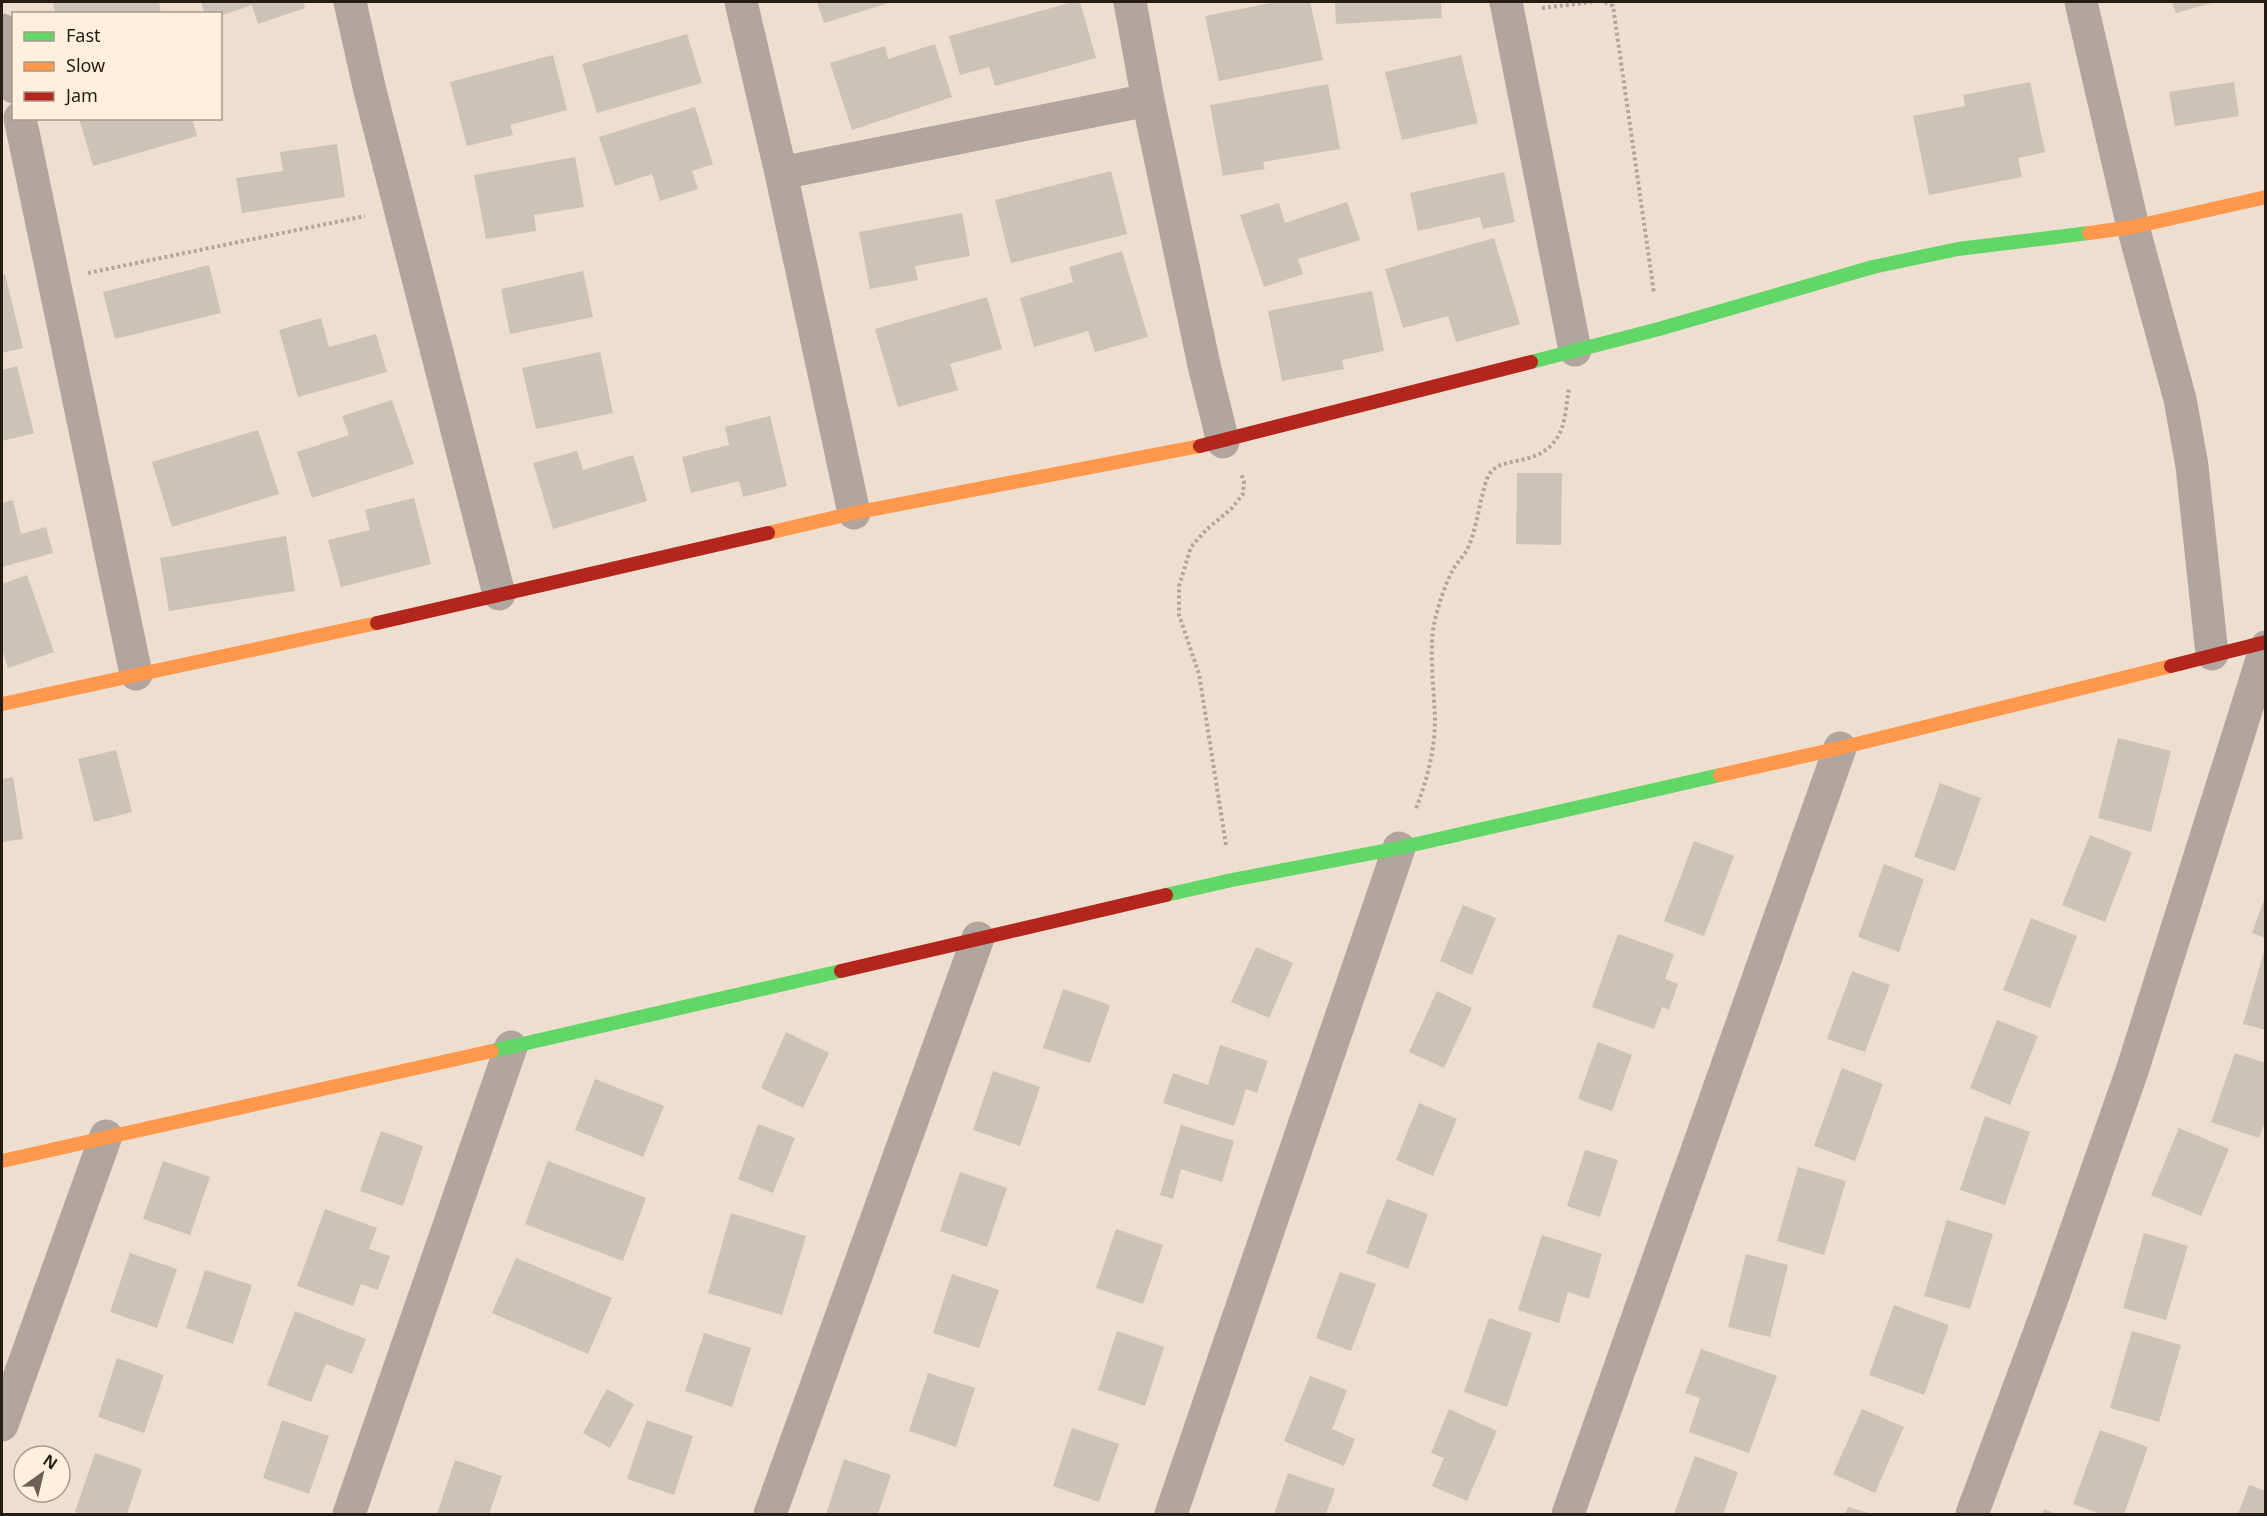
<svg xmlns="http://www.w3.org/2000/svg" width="2267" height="1516" font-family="'Noto Sans',sans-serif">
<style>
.building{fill:#cbc3b6}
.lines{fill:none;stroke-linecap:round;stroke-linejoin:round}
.path{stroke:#b0a69f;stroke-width:4;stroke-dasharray:3 3;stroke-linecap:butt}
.street{stroke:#b0a59f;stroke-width:33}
.fast{stroke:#63d668;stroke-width:14}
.slow{stroke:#ff974d;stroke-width:14}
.jam{stroke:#b3261e;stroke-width:14}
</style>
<rect width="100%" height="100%" fill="#eddecf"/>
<path class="building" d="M53,2H159L161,14H55Z
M201,2H303L305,8L258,24L252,5L220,16V14H205Z
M817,2H892L824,23Z
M1073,2H1080L1096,58L995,86L989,67L960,75L949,36Z
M1276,2H1310L1323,60L1219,81L1205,16Z
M1335,2H1441L1442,18L1336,24Z
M2172,2H2215L2176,13Z
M687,34L702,83L597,113L582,64Z
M935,44L952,97L852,130L830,63L885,46L888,59Z
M553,55L567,110L510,125L513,135L467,146L450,82Z
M1461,55L1478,123L1402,140L1385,72Z
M2030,82L2045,152L2018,158L2022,177L1929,195L1913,116L1965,106L1963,95Z
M2234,82L2239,116L2175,126L2169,92Z
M1328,84L1340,149L1263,162L1265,169L1223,176L1210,105Z
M695,107L713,164L692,171L698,189L660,201L652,174L615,186L599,137Z
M79,118H192L197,136L93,166Z
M337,144L345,197L242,213L236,178L283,171L280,152Z
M575,157L584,207L534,215L536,231L486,239L474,175Z
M1111,171L1127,234L1011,263L995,200Z
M1504,172L1515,222L1483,229L1480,217L1418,231L1410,193Z
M1347,202L1360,240L1298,259L1303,274L1264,287L1240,215L1279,203L1285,223Z
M962,213L970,256L915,266L918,280L870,289L859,232Z
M1494,238L1520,324L1456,342L1448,316L1403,328L1385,269Z
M1122,251L1148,337L1095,352L1088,331L1034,347L1020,298L1073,282L1069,267Z
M209,265L221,313L115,339L103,292Z
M583,271L593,317L510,334L501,289Z
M5,274L23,348L2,353V275Z
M1372,291L1384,351L1342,360L1344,369L1282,381L1268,311Z
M987,297L1002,349L950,364L958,390L898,407L875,329Z
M321,318L329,347L376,334L387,372L298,397L279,330Z
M600,352L613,413L536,429L522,368Z
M17,366L34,433L2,441V370Z
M392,400L414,464L312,498L297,452L349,435L342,416Z
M770,416L787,486L743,497L739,481L691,493L682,457L729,445L725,427Z
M258,430L279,494L172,527L152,462Z
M577,451L583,470L633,455L647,501L553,529L533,463Z
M1517,473H1562L1561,545L1516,544Z
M414,498L431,564L341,587L328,540L370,530L365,510Z
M13,500L21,534L46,527L53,553L2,567V503Z
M286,536L295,591L169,611L160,558Z
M27,575L54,652L8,668L2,649V584Z
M2118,738L2171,751L2151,832L2098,818Z
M116,750L132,812L94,822L78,759Z
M13,777L23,839L2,842V779Z
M1940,783L1981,798L1955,871L1914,857Z
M2090,835L2132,852L2105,922L2062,905Z
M1694,841L1734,856L1704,936L1664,921Z
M1884,864L1924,879L1899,952L1858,937Z
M2266,894V938L2252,933Z
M1463,905L1496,918L1472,975L1440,961Z
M2031,918L2077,936L2050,1008L2003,990Z
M1618,934L1674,954L1665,979L1678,984L1669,1010L1662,1007L1654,1029L1592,1007Z
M1256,947L1293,963L1269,1018L1231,1002Z
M2264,952L2266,953V1030L2243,1024Z
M1852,971L1890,985L1865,1052L1827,1039Z
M1063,989L1110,1005L1090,1063L1043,1048Z
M1437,991L1472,1008L1444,1068L1409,1052Z
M1997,1020L2038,1036L2010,1105L1970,1088Z
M786,1032L829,1053L803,1108L761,1088Z
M1598,1042L1632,1055L1612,1111L1578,1099Z
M1220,1045L1268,1061L1257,1093L1246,1089L1234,1126L1163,1103L1173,1073L1208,1085Z
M2235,1053L2266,1063V1120L2259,1138L2211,1122Z
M1842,1068L1883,1084L1855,1161L1814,1146Z
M993,1071L1040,1087L1020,1146L973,1130Z
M595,1079L664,1106L643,1157L575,1130Z
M1419,1103L1457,1119L1433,1176L1396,1160Z
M1985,1116L2030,1132L2005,1205L1960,1190Z
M758,1124L795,1138L773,1193L738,1179Z
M1181,1125L1234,1141L1222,1182L1181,1169L1173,1199L1160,1195Z
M2179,1128L2229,1149L2201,1216L2151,1195Z
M381,1131L423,1146L403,1206L360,1191Z
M1585,1150L1618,1160L1600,1217L1567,1206Z
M163,1161L210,1177L190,1235L143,1219Z
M548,1161L646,1198L623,1261L525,1224Z
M1798,1167L1846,1181L1824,1255L1777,1241Z
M960,1172L1007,1188L987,1247L940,1231Z
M1387,1199L1428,1214L1408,1269L1366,1253Z
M325,1209L377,1228L369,1249L390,1256L378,1290L361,1284L353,1306L297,1286Z
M731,1213L806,1236L782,1315L708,1293Z
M1947,1220L1993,1234L1970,1309L1924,1296Z
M1116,1229L1163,1245L1143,1304L1096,1288Z
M2144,1233L2188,1246L2166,1320L2123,1308Z
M1542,1235L1602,1254L1589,1299L1568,1292L1559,1323L1518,1310Z
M130,1253L177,1269L157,1328L110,1312Z
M1746,1254L1788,1265L1770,1337L1728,1327Z
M516,1258L612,1298L588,1354L492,1313Z
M205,1270L252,1285L233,1344L186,1328Z
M1340,1272L1376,1284L1351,1351L1316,1338Z
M952,1274L999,1290L979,1348L933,1333Z
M1894,1305L1949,1325L1924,1395L1869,1375Z
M295,1311L366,1339L352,1374L326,1364L311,1402L267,1385Z
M1489,1318L1532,1333L1507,1407L1464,1392Z
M1117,1331L1164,1347L1145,1406L1098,1390Z
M2132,1331L2181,1345L2159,1422L2110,1408Z
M704,1333L751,1348L732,1407L685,1391Z
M1701,1349L1777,1376L1749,1453L1689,1432L1700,1398L1685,1393Z
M117,1358L164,1375L144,1433L98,1417Z
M928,1373L975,1388L956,1447L909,1431Z
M1310,1376L1347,1390L1332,1429L1355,1439L1344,1466L1284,1441Z
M607,1389L634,1404L610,1448L583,1433Z
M1449,1409L1497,1431L1467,1501L1432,1486L1444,1458L1431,1453Z
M1862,1409L1904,1427L1875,1493L1833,1474Z
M282,1420L329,1436L309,1494L263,1478Z
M647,1420L693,1436L674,1495L627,1479Z
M1072,1428L1119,1444L1099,1502L1053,1486Z
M2100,1430L2148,1447L2124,1514H2101L2073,1504Z
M95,1453L142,1469L127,1514H84L75,1512Z
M1695,1456L1738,1472L1723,1514H1674Z
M844,1459L891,1475L878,1514H826Z
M455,1460L502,1476L489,1514H437Z
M1288,1473L1335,1489L1326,1514H1274Z
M2249,1485L2266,1491V1514H2238Z
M1848,1507L1872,1514H1845Z
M2044,1509L2056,1514H2042Z"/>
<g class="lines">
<path class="path" d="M1605,2L1613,6L1654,293
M1542,8L1592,2
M88,273L365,216
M1416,808C1427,781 1435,749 1435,719C1434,691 1429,651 1434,624C1438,606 1445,584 1454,568C1459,560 1466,554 1469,545C1478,524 1479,501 1487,479C1497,452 1535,471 1557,438C1566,424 1566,405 1569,389
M1226,845L1199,674L1179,615V586L1191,547L1206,530L1232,508L1243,494L1244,481L1241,474"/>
<path class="street" d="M350,2L370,91L499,594
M741,2L781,173L854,513
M1130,2L1148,100L1204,365L1223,442
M1506,2L1575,350
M2081,2L2133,227L2180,399L2192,466L2212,654
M2,30L14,87
M20,118L136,674
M781,173L1148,100
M2,1425L106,1136
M349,1514L511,1047
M770,1514L978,938
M1171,1514L1399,848
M1568,1514L1840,748
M1972,1514L2050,1304L2132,1071L2266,647"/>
<path class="fast" d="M1531,362L1659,329L1873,267L1958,249L2089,233
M1166,895L1232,880L1399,848L1720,775
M492,1051L841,971"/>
<path class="slow" d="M2089,233L2133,227L2266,197
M768,533L854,513L1200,446
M2,704L377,623
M1720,775L1840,748L2171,666
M2,1161L492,1051"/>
<path class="jam" d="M1200,446L1531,362
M377,623L768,533
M2171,666L2266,642
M841,971L1166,895"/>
</g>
<rect width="2267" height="1516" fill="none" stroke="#261d12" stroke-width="6"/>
<rect x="12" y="12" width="210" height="108" fill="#ffefdd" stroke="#a89b8c" stroke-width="1.5"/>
<rect x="24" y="32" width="30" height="9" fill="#63d668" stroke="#a89b8c" stroke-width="1.5"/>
<text x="66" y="42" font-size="18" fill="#261d12">Fast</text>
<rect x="24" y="62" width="30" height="9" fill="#ff974d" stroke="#a89b8c" stroke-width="1.5"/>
<text x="66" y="72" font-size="18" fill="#261d12">Slow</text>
<rect x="24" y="92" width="30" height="9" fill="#b3261e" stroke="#a89b8c" stroke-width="1.5"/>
<text x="66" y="102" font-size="18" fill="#261d12">Jam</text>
<g transform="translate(42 1474) rotate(34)"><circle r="28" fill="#ffefdd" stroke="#a89b8c" stroke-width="1.5"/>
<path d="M0-4.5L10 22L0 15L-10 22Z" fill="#6c6154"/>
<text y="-9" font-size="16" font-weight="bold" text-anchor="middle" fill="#261d12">N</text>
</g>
</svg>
